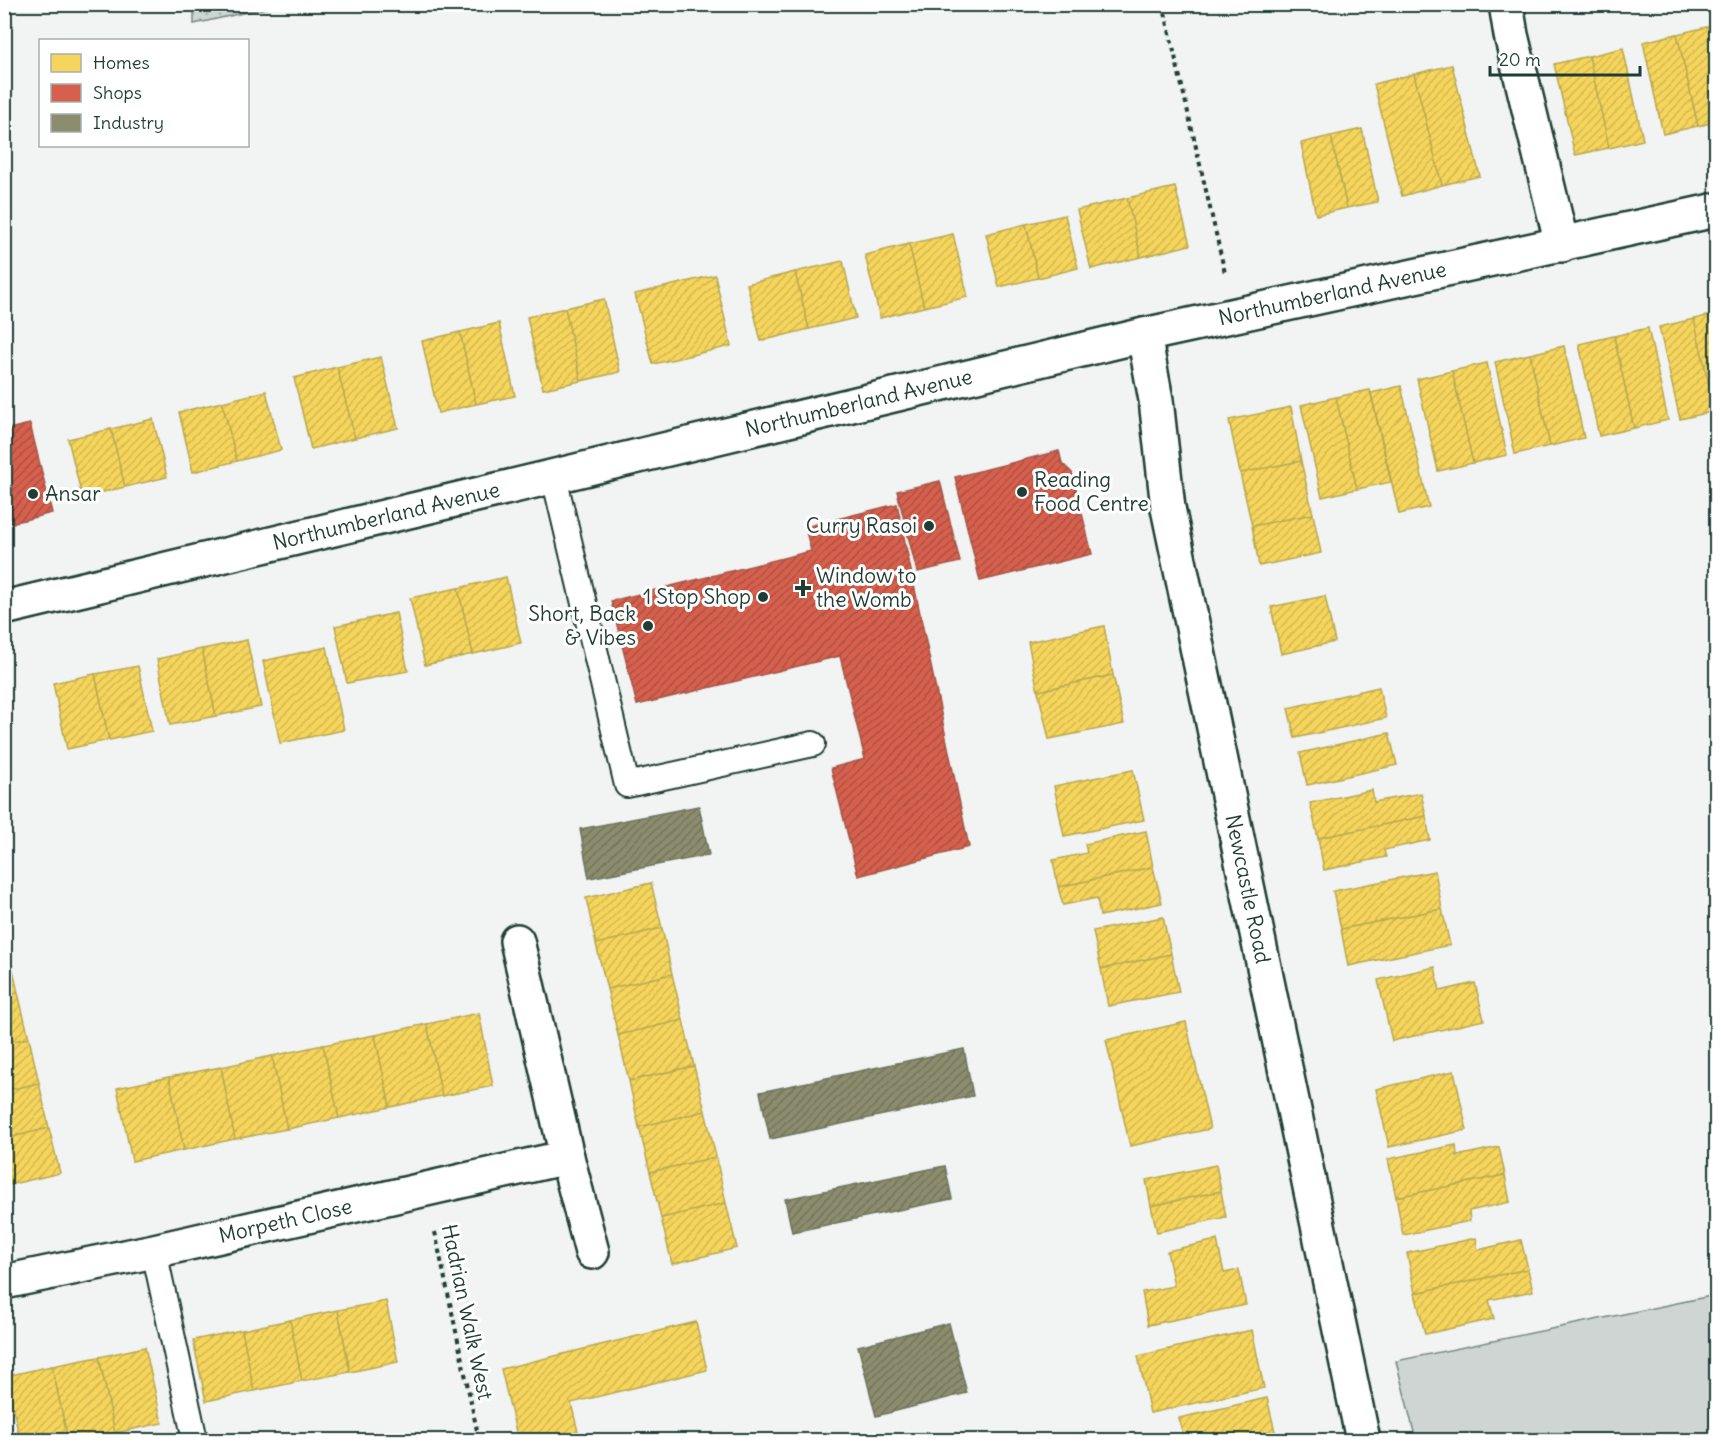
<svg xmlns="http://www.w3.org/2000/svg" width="1721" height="1445" font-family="Delius,sans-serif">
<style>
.grass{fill:url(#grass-dots);stroke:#768984;stroke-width:1.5}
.garden{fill:#ced5d3;stroke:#768984;stroke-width:1.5}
.homes{fill:url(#homes-hatch);stroke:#b6a750;stroke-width:1.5}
.shops{fill:url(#shops-hatch);stroke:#9f5646;stroke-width:1.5}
.industry{fill:url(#industry-hatch);stroke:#6b745d;stroke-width:1.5}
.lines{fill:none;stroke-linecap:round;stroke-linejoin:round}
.lane-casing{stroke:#1f3d34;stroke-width:28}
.street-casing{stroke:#1f3d34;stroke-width:38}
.secondary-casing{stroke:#1f3d34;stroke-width:38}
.path{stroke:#1f3d34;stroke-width:4;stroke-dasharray:4.5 4.5;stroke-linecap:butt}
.lane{stroke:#fff;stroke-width:24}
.street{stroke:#fff;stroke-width:33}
.secondary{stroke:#fff;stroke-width:33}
.poi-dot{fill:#1f3d34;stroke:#fff;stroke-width:2}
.labels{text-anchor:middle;stroke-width:6;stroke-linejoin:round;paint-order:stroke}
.street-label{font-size:21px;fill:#1f3d34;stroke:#fff}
.poi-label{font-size:21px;fill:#1f3d34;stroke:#fff;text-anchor:start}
</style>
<defs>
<pattern id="grass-dots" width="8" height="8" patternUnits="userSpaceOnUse" patternTransform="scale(1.5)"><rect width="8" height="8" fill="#ced5d3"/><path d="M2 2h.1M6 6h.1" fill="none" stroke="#b0b8b6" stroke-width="1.8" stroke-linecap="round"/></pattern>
<pattern id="homes-hatch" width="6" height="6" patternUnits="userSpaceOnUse" patternTransform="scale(1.5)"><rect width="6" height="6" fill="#f6d55c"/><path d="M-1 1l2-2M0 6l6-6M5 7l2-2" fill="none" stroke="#d2b851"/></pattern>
<pattern id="shops-hatch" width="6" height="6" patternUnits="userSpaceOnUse" patternTransform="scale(1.5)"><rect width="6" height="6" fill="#d6604d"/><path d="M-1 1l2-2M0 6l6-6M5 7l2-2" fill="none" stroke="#ad5041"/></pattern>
<pattern id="industry-hatch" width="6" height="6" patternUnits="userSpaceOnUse" patternTransform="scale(1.5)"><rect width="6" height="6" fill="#8c8c6e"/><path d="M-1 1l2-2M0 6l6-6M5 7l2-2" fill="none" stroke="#72745b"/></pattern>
</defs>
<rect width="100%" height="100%" fill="#f2f3f3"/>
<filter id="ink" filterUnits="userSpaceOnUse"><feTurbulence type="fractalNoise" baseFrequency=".0167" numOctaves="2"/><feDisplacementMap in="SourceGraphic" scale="12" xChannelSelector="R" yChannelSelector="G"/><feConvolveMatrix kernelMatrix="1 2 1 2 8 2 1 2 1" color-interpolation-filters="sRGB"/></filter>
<g filter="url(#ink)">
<path class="grass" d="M194,5V4L279,5L194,24Z"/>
<path class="garden" d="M1716,1295V1440H1416L1396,1361Z"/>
<path class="homes" d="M1711,26L1716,50V122L1698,126L1677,34Z
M1677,34L1698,126L1663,134L1643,42Z
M1623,48L1643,140L1609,148L1589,56Z
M1589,56L1609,148L1575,155L1554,64Z
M1452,65L1480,176L1442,185L1414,74Z
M1414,74L1442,185L1402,196L1374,84Z
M1362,129L1378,202L1347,208L1331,136Z
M1331,136L1347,208L1316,215L1301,143Z
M1175,187L1190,245L1141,257L1127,198Z
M1127,198L1141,257L1091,269L1077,210Z
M1065,215L1078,268L1038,278L1026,224Z
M1026,224L1038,278L999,287L986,234Z
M953,234L968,297L924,307L909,244Z
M909,244L924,307L880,318L865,255Z
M843,261L856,318L809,329L795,272Z
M795,272L809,329L761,341L747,284Z
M715,275L731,346L653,364L635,294Z
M604,299L620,372L581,381L565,308Z
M565,308L581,381L543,389L527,317Z
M1716,314V411H1715L1694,319Z
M1694,319L1715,411L1680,419L1659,327Z
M499,323L515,396L476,404L460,332Z
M1648,328L1668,420L1634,428L1614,336Z
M460,332L476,404L438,413L422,341Z
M1614,336L1634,428L1599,436L1579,344Z
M1564,346L1584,438L1550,446L1530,354Z
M1530,354L1550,446L1515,454L1495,362Z
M381,357L398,428L355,438L337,367Z
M1487,363L1507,455L1473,463L1452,371Z
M337,367L355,438L311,449L294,378Z
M1452,371L1473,463L1438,471L1417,379Z
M1401,386L1429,507L1399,514L1371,393Z
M1370,390L1391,482L1357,489L1336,397Z
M266,391L281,450L237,461L222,402Z
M1336,397L1357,489L1322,497L1301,405Z
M222,402L237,461L193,472L179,412Z
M1291,407L1301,461L1240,473L1229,420Z
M153,419L167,477L125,487L111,429Z
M111,429L125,487L82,497L68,439Z
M1301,461L1313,514L1252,526L1240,473Z
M1313,514L1321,553L1259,566L1252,526Z
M506,577L521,643L473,654L458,588Z
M458,588L473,654L425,665L410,598Z
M1325,596L1335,642L1281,654L1271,607Z
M396,613L408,671L347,683L335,626Z
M1104,626L1113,675L1038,691L1028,642Z
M247,640L261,707L216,716L202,649Z
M327,647L344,730L280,743L263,661Z
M202,649L216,716L170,725L157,659Z
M138,666L152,731L109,740L95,674Z
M95,674L109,740L67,749L53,683Z
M1113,675L1124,724L1049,739L1038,691Z
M1379,687L1386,718L1295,738L1288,708Z
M1389,733L1397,765L1307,785L1300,753Z
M1133,770L1144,820L1064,836L1054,786Z
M1372,790L1374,802L1421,793L1426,816L1318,838L1310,803Z
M1426,816L1430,840L1384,850L1386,857L1324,870L1318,838Z
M1146,831L1153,867L1058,887L1053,860L1087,853L1085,844Z
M1153,867L1162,903L1100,916L1097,898L1063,905L1058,887Z
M1435,871L1442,909L1341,929L1333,891Z
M651,883L662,928L596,944L586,898Z
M1442,909L1450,945L1348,966L1341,929Z
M1163,917L1171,954L1101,969L1093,931Z
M662,928L672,974L607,989L596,944Z
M8,947L18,993L4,996V948Z
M1171,954L1179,992L1108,1006L1101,969Z
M1435,967L1440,991L1475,983L1484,1020L1392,1041L1378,980Z
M672,974L683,1020L618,1035L607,989Z
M18,993L29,1038L4,1043V996Z
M479,1013L493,1086L442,1096L427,1024Z
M683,1020L694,1066L629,1081L618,1035Z
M1186,1022L1210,1129L1130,1146L1106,1040Z
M427,1024L442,1096L390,1107L375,1035Z
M375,1035L390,1107L339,1118L323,1045Z
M29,1038L39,1083L4,1091V1043Z
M323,1045L339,1118L287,1129L272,1056Z
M272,1056L287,1129L235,1139L221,1067Z
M694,1066L705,1111L639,1127L629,1081Z
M221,1067L235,1139L184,1150L169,1077Z
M1454,1071L1467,1130L1389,1147L1376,1089Z
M169,1077L184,1150L132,1161L117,1088Z
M39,1083L49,1128L4,1139V1091Z
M705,1111L716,1157L650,1172L639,1127Z
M49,1128L60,1173L4,1186V1139Z
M1456,1145L1457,1156L1499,1147L1505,1175L1396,1197L1388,1159Z
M716,1157L726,1203L661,1218L650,1172Z
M1216,1165L1221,1191L1151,1206L1146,1180Z
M1505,1175L1510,1202L1469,1211L1470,1221L1403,1235L1396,1197Z
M1221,1191L1226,1217L1157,1232L1151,1206Z
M726,1203L737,1248L672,1264L661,1218Z
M1476,1238L1478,1250L1521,1240L1528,1269L1415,1293L1407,1253Z
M1217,1240L1224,1273L1239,1270L1246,1305L1148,1325L1142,1292L1174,1286L1167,1251Z
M1528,1269L1533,1291L1489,1300L1494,1319L1425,1334L1415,1293Z
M386,1301L398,1362L350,1372L338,1310Z
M338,1310L350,1372L302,1381L290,1320Z
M290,1320L302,1381L254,1391L242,1330Z
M696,1322L707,1370L571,1403L580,1440H518L501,1369Z
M242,1330L254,1391L206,1401L193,1340Z
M1252,1330L1264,1388L1150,1413L1138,1356Z
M145,1347L162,1423L115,1433L99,1357Z
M99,1357L115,1433L80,1440H68L52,1366Z
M52,1366L68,1440H20L6,1376Z
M1267,1398L1277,1440H1184L1179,1418Z"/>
<path class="shops" d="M30,424L52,513L4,525V430Z
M1059,451L1062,463L1072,473L1092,554L980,581L955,477Z
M940,481L960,562L917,572L897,491Z
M897,504L969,847L858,876L831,768L865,759L840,656L637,705L611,601L811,551L805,527Z"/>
<path class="industry" d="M699,806L709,855L589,878L580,829Z
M964,1049L973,1096L770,1139L760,1092Z
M945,1166L952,1199L792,1232L785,1199Z
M949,1323L967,1393L876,1416L858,1346Z"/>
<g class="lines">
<g class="lane-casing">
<path id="lane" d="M554,477L627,785L813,744
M154,1251L195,1440"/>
</g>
<g class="street-casing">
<g id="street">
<path d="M1506,4L1511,35L1562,245"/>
<path id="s1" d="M1144,335L1156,400L1168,508L1363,1440"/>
<path d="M567,1157L592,1252"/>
<path id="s2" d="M4,1282L154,1251L567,1157L517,941"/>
</g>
</g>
<g class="secondary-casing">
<g id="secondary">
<path id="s3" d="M4,608L1144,335L1716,210"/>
</g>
</g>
<path class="path" d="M1163,4L1225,273
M435,1232L479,1440"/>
<use href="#lane" class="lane"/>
<use href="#street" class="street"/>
<use href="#secondary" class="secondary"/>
</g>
</g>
<g class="poi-dot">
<circle cx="1022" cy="492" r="6"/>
<circle cx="33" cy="494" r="6"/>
<circle cx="929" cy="526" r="6"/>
<path d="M800 579h6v6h6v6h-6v6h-6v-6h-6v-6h6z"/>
<circle cx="763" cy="597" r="6"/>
<circle cx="648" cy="626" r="6"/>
</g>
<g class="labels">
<g class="street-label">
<text dy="7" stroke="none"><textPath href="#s3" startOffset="1365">Northumberland Avenue</textPath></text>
<text dy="7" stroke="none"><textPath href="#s3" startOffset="879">Northumberland Avenue</textPath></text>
<text dy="7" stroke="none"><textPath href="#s3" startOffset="393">Northumberland Avenue</textPath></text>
<text dy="7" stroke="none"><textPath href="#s1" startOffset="564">Newcastle Road</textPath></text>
<text dy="7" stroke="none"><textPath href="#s2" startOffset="288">Morpeth Close</textPath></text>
<text transform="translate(467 1312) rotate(78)" y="7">Hadrian Walk West</text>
</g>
<g class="poi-label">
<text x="1034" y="487">Reading<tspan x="1034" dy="24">Food Centre</tspan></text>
<text x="45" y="501">Ansar</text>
<text x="917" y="533" text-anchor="end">Curry Rasoi</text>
<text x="816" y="583">Window to<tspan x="816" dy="24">the Womb</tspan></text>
<text x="751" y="604" text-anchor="end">1 Stop Shop</text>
<text x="636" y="621" text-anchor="end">Short, Back<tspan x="636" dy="24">&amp; Vibes</tspan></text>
</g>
</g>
<rect width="1721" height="1445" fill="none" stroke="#fff" stroke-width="24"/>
<rect x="12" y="12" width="1697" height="1421" fill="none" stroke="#1f3d34" stroke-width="2" filter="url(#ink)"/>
<rect x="39" y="39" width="210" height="108" fill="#ffffff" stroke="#a5b1ae" stroke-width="1.5"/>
<rect x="51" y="54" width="30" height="18" fill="#f6d55c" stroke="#a5b1ae" stroke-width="1.5"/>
<text x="93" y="69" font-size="18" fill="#1f3d34">Homes</text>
<rect x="51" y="84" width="30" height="18" fill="#d6604d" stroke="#a5b1ae" stroke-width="1.5"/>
<text x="93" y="99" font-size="18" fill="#1f3d34">Shops</text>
<rect x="51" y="114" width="30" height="18" fill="#8c8c6e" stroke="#a5b1ae" stroke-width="1.5"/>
<text x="93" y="129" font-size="18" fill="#1f3d34">Industry</text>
<path d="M1490 66v9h150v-9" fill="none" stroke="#1f3d34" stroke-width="3"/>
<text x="1499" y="66" font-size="18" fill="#1f3d34" stroke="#ffffff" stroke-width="4.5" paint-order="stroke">20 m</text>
</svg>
